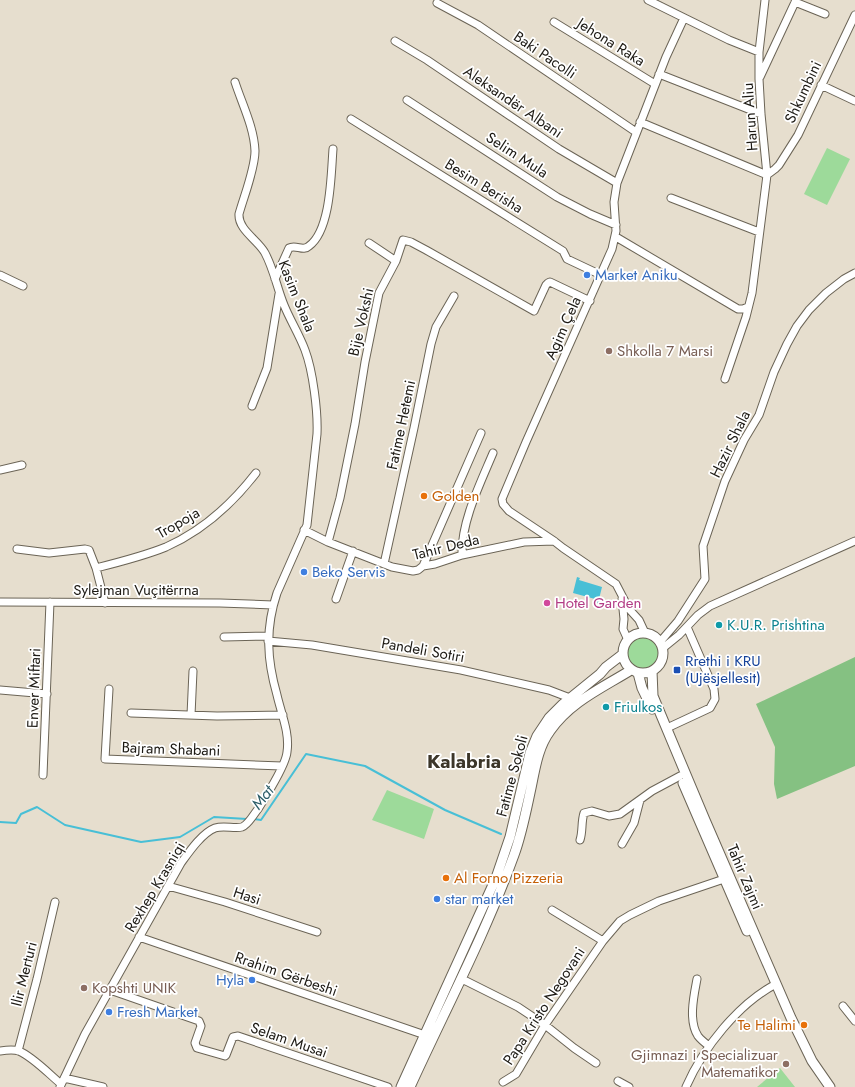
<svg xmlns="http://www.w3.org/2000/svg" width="855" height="1087" font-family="Jost,sans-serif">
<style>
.green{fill:#9dda9a}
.forest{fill:#85c182}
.water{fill:#48bfd6}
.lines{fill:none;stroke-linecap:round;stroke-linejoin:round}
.stream{stroke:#48bfd6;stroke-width:2}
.minor-casing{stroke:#6b6456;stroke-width:9}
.tertiary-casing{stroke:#6b6456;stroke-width:11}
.minor{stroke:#fff;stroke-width:7}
.tertiary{stroke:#fff;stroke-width:9}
.shop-dot{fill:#3f7fe0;stroke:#fff;stroke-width:1.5}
.education-dot{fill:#8d6e63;stroke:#fff;stroke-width:1.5}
.food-dot{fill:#e8710a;stroke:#fff;stroke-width:1.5}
.hotel-dot{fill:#d1479c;stroke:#fff;stroke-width:1.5}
.culture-dot{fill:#0f9aa8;stroke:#fff;stroke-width:1.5}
.transit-dot{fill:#1a4fb4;stroke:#fff;stroke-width:1.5}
.labels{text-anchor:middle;stroke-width:3.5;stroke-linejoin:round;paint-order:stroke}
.street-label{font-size:15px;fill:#1d1a14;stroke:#fff}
.shop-label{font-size:15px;fill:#366cbe;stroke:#fff;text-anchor:start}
.education-label{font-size:15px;fill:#785e54;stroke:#fff;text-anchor:start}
.food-label{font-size:15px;fill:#c56008;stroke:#fff;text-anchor:start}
.hotel-label{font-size:15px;fill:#b23c85;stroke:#fff;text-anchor:start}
.culture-label{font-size:15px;fill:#0d838f;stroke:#fff;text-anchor:start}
.transit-label{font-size:15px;fill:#164399;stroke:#fff;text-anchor:start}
.water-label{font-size:16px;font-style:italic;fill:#2c5d68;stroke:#fff}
.district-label{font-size:19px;font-weight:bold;fill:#3c3629;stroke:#fff}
</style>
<rect width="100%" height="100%" fill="#e6dece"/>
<path class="green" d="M827,148L850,159L827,205L804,194Z
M627 653a16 16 0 1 1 32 0a16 16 0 1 1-32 0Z
M387,790L434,809L424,839L372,820Z
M780,1068L795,1087H757Z"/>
<path class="forest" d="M855,657V766L777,799L774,784L775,747L756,704Z"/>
<path class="water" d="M577,577L580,578L579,580L602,587L598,603L595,602V599L573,593Z"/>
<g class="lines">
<path class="stream" d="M254,819L261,820L306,754L365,766L445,810L501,834
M0,822L16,823L21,814L37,807L65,825L141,842L180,837L214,817L247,819"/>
<g class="minor-casing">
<path id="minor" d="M648,0L729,40L759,52
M795,2L825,14
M437,3L478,25L636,132
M554,22L655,84
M395,41L427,60L559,149L617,183
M659,74L761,114
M760,77L796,0
M821,85L855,101
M407,100L557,197L590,214L616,225
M351,119L563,251L567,259L601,275
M640,122L767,175L775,169L779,165L798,135L855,15
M671,198L759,232
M616,237L738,309H743L748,307
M369,243L396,261
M0,275L23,286
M275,279L289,248C296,244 303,252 309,246C331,230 331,174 333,149
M725,379L746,317L752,293L767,175L761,114L759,79V52L765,0
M252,406L267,368L279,294
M0,470L22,465
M304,530L328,542L392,567L413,571L418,570L423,566L435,564L462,555L524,542L554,541
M328,542L340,498L355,424L365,362L379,293L396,261L403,240L411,242L426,250L534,311L546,285L548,283L550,282L590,301
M17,549L49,553L85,549L89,550L96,568L105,603
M462,555C461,522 480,484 493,453
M384,564L414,428L431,344L436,327L454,296
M423,566L481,433
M96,568C120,562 144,556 166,547C202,531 232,504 256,473
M336,599L353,551
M622,599L624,619L623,629L628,640
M0,602L220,603L273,605
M645,633L639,620L629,609L616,584L563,548L554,541L509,511L503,504L502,499L526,442L612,249L616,231L614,202L617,183L666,57L684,18
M224,637L268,636
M268,641L312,645L461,670L549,690L570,698
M660,642L678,621L705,579L703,546L725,481L744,440L759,415L774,372L787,344L797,326L809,310L826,293L844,279L855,273
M663,648L679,635L698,615L710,606L855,541
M109,689L105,759L282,766
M0,690L47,694
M131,713L217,716L283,715
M191,715L193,671
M667,728L710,708L715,699L714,689L687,627
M43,775L50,602
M580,840C583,831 581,822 584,813L592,811L609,816L620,814L652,791L680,776
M622,844L634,823L640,800
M168,886L225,902L317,932
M552,910L603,941
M139,937L425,1035
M697,979C694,995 688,1021 698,1036C701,1040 705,1043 709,1046
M460,980L466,981L518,1007L545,1025L574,1048L596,1063
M110,990L199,1021L201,1026L195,1043L197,1048L225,1056L226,1055L233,1037L238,1036L388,1087
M843,1006L855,1021
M0,1051C6,1050 13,1049 19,1051C33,1057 49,1074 61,1084
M18,1051L37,979L55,902
M64,1078L103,1087
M618,1081L629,1087
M503,1082L516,1074L545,1025L603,941L620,921L630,915L659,901L724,879
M60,1087L85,1034L181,863C189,852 202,833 215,828C224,825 234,829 242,827C248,825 254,814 258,809C265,798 286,764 287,752C290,733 281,713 277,695C267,660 265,629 277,593L307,525L317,434C318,412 313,371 305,350C299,334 290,320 284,305C277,288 274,270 265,253C258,240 238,230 239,214C244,196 255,169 255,151C254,127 242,104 235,82
M686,1087C703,1048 738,1004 776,984"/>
</g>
<g class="tertiary-casing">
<path id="tertiary" d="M623 653a20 20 0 1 1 40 0a20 20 0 1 1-40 0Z
M652,671L653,696L705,820L791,1018L812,1061L830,1087
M638,673L642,688L652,709
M683,783L747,931
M401,1087L496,878L510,837L530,753L537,736L549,718L563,704L600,674L606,667L623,654
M410,1087C445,1010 485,935 514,855C522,833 526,811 531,788C535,769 538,747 550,731C570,702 602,688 631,670"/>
</g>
<use href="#minor" class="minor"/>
<use href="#tertiary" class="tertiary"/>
</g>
<g class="shop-dot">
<circle cx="587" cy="275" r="4"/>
<circle cx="304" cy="572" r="4"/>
<circle cx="437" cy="899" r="4"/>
<circle cx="252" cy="980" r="4"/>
<circle cx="109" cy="1012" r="4"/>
</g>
<g class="education-dot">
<circle cx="609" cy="351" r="4"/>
<circle cx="84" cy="988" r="4"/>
<circle cx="786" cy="1064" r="4"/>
</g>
<g class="food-dot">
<circle cx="424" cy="496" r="4"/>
<circle cx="446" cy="878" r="4"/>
<circle cx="804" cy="1025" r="4"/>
</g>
<circle class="hotel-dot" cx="547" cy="603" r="4"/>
<g class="culture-dot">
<circle cx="719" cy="625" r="4"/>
<circle cx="606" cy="707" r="4"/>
</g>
<rect class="transit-dot" x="673" y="666" width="8" height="8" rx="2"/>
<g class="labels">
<g class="street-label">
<text transform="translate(611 42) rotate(32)" y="5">Jehona Raka</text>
<text transform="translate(545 55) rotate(34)" y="5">Baki Pacolli</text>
<text transform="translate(803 92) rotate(-65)" y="5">Shkumbini</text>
<text transform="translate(513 102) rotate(34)" y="5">Aleksandër Albani</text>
<text transform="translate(750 117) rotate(-94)" y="5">Harun Aliu</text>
<text transform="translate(517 155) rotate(33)" y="5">Selim Mula</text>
<text transform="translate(484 186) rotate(32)" y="5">Besim Berisha</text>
<text transform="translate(297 296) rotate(68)" y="5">Kasim Shala</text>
<text transform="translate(361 322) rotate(-77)" y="5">Bije Vokshi</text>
<text transform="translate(563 328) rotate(-66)" y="5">Agim Çela</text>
<text transform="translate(401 425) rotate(-78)" y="5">Fatime Hetemi</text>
<text transform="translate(730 444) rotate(-64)" y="5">Hazir Shala</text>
<text transform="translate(178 523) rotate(-30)" y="5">Tropoja</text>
<text transform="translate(446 547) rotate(-14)" y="5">Tahir Deda</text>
<text x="136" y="595">Sylejman Vuçitërrna</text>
<text transform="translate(423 650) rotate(10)" y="5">Pandeli Sotiri</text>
<text transform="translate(34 688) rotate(-88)" y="5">Enver Miftari</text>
<text transform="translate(171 749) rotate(2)" y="5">Bajram Shabani</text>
<text transform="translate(512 776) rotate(-75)" y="5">Fatime Sokoli</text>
<text transform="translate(745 877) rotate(67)" y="5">Tahir Zajmi</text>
<text transform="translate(155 887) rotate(-59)" y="5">Rexhep Krasniqi</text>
<text transform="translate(247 896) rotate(18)" y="5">Hasi</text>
<text transform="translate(24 974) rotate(-76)" y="5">Ilir Merturi</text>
<text transform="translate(286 974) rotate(19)" y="5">Rrahim Gërbeshi</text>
<text transform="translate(544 1006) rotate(-57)" y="5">Papa Kristo Negovani</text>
<text transform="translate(289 1040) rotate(19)" y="5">Selam Musai</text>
</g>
<g class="shop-label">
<text x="595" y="280">Market Aniku</text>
<text x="312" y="577">Beko Servis</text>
<text x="445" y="904">star market</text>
<text x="244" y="985" text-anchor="end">Hyla</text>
<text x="117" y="1017">Fresh Market</text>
</g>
<g class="education-label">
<text x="617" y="356">Shkolla 7 Marsi</text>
<text x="92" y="993">Kopshti UNIK</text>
<text x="778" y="1060" text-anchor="end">Gjimnazi i Specializuar<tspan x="778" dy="17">Matematikor</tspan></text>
</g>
<g class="food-label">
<text x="432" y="501">Golden</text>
<text x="454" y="883">Al Forno Pizzeria</text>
<text x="796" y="1030" text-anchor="end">Te Halimi</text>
</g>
<g class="hotel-label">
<text x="555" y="608">Hotel Garden</text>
</g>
<g class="culture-label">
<text x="727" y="630">K.U.R. Prishtina</text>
<text x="614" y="712">Friulkos</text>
</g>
<g class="transit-label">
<text x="685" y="666">Rrethi i KRU<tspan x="685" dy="17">(Ujësjellesit)</tspan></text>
</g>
<g class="water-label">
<text transform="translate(262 797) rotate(-52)" y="6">Mat</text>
</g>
<g class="district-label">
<text x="464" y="768">Kalabria</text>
</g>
</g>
</svg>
